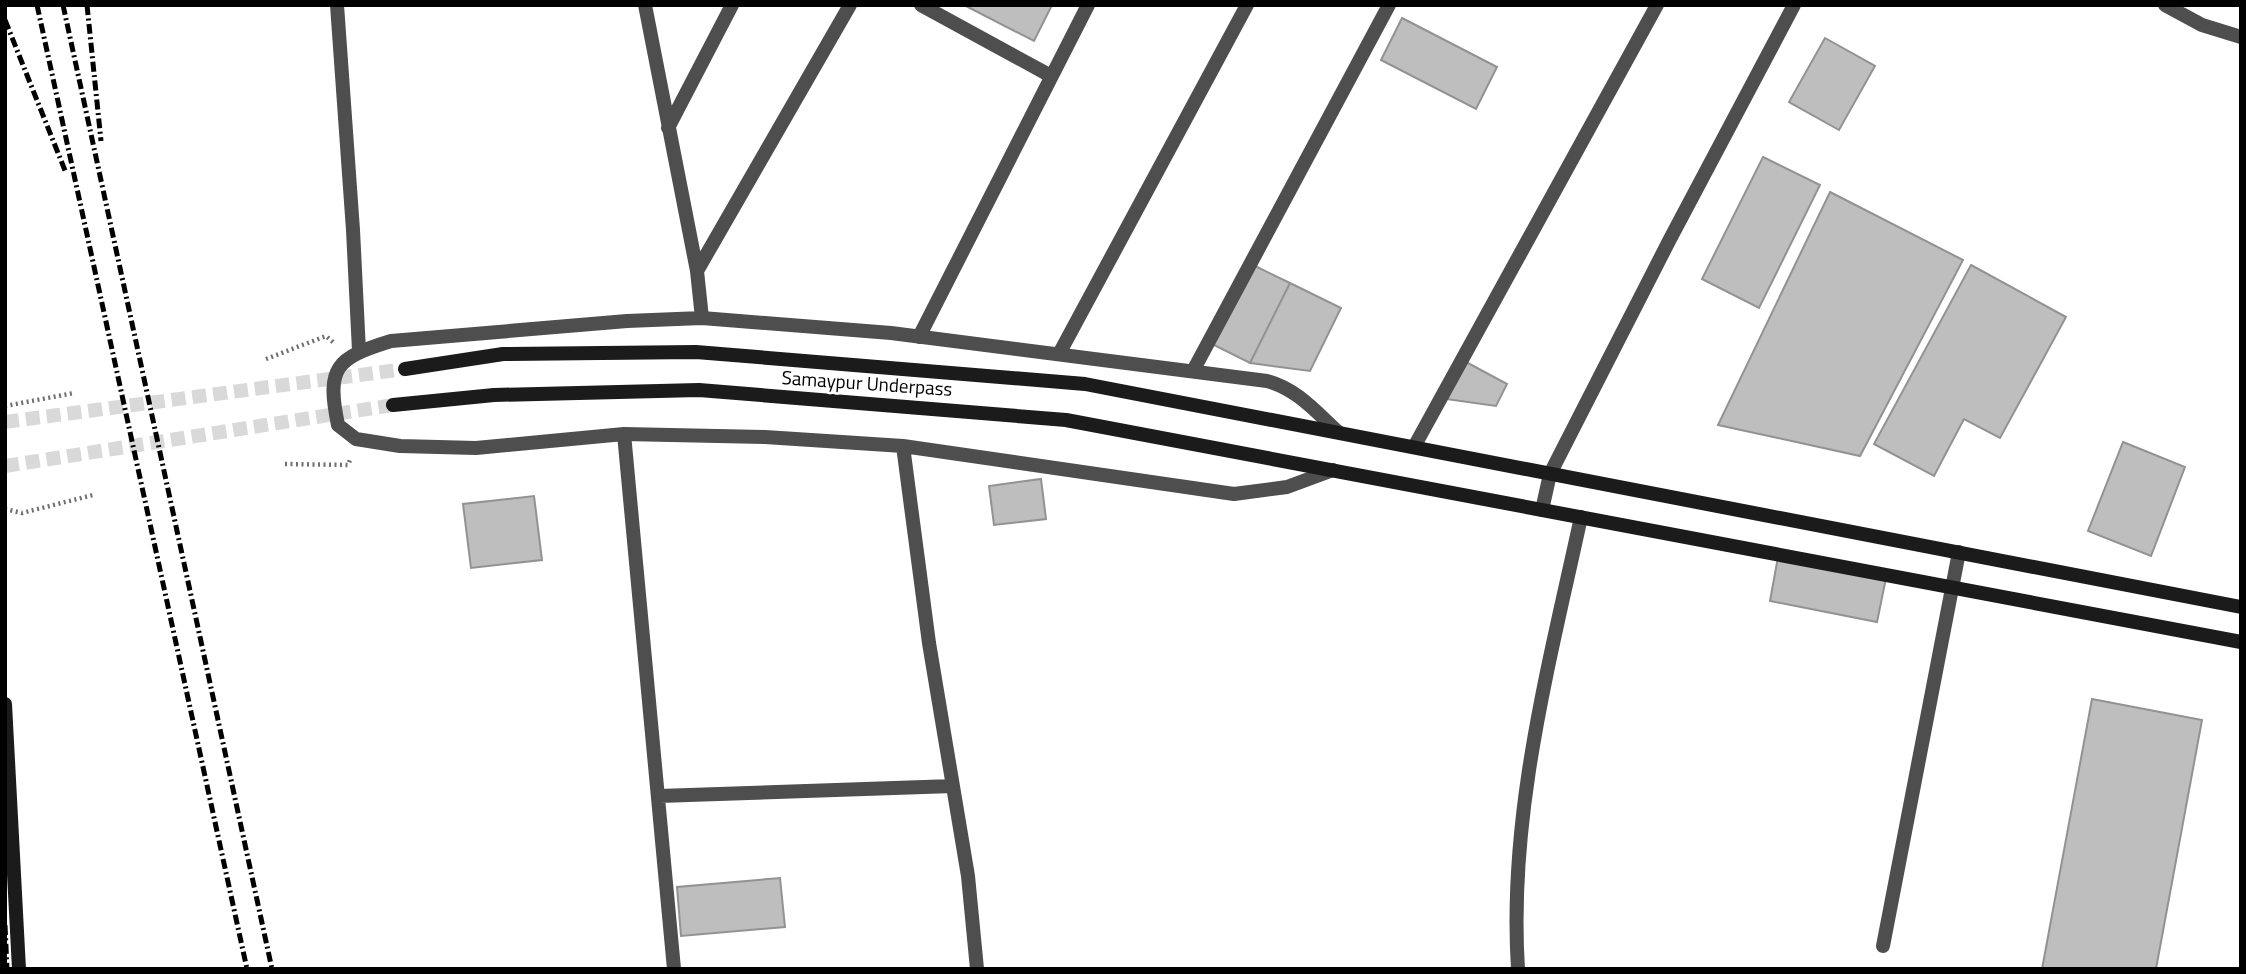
<svg xmlns="http://www.w3.org/2000/svg" width="2246" height="974" font-family="'Titillium Web',sans-serif">
<style>
.building{fill:#bebebe;stroke:#929292;stroke-width:2}
.lines{fill:none;stroke-linecap:round;stroke-linejoin:round}
.secondary-tunnel{stroke:#d9d9d9;stroke-width:14;stroke-dasharray:14 7;stroke-linecap:butt}
.path{stroke:#707070;stroke-width:4.5;stroke-dasharray:2 3.5;stroke-linecap:butt}
.lane{stroke:#4e4e4e;stroke-width:14}
.street{stroke:#4e4e4e;stroke-width:14}
.secondary{stroke:#1b1b1b;stroke-width:14}
.rail{stroke:#000;stroke-width:5;stroke-dasharray:10 3.5 2 3.5;stroke-linecap:butt}
.labels{text-anchor:middle;stroke-width:5;stroke-linejoin:round;paint-order:stroke}
.street-label{font-size:19px;fill:#000;stroke:#fff}
</style>
<rect width="100%" height="100%" fill="#fff"/>
<path class="building" d="M964,5H1052L1034,41Z
M1402,18L1497,67L1476,109L1381,60Z
M1825,38L1875,66L1839,130L1789,102Z
M1763,157L1820,185L1759,308L1702,279Z
M1830,192L1963,260L1860,456L1718,425Z
M1253,265L1290,283L1250,363L1212,344Z
M1971,265L2066,317L2000,438L1964,419L1934,476L1874,444Z
M1290,283L1341,308L1310,371L1250,363Z
M1466,362L1507,384L1496,406L1446,399Z
M2123,442L2185,467L2151,556L2088,531Z
M1041,479L1046,519L994,525L989,486Z
M534,496L542,560L471,568L463,504Z
M1778,557L1886,578L1877,622L1770,601Z
M2092,699L2202,720L2156,969H2042Z
M780,878L785,927L681,936L677,887Z"/>
<g class="lines">
<path class="secondary-tunnel" d="M5,422L405,369
M5,466L393,405"/>
<path class="path" d="M266,359L326,336L334,343
M5,406L74,393
M285,464L348,465L350,460
M5,509L22,513L93,495"/>
<path class="lane" d="M1883,946L1959,552
M1518,969C1508,816 1549,665 1581,517"/>
<path class="street" d="M337,5L353,230L359,351
M645,5L697,271L702,318
M921,5L1051,76
M2165,5L2202,25L2241,37
M668,128L732,5
M697,271L850,5
M919,337L1088,5
M1059,354L1247,5
M1193,371L1389,5
M624,434L674,969
M903,446L929,643L968,876L977,969
M1414,447L1657,5
M1333,470L1287,487L1234,494L903,446L765,437L624,434L476,448L400,446L356,439L338,425C326,367 336,358 391,341L627,321L702,318L891,333L1267,381C1297,389 1316,412 1338,432
M1542,510L1550,474L1669,241L1794,5
M659,796L953,786"/>
<path class="secondary" d="M405,369L503,354L696,352L1085,384L2241,607
M393,405L494,395L699,390L1066,420L2241,642
M5,704L19,969"/>
<path class="rail" d="M37,5L247,969
M63,5L272,969
M87,5L101,141
M5,20L66,173
M5,925L7,969"/>
</g>
<g class="labels">
<g class="street-label">
<text transform="translate(867 383) rotate(4)" y="7">Samaypur Underpass</text>
</g>
</g>
<rect width="2246" height="974" fill="none" stroke="#000000" stroke-width="14"/>
</svg>
